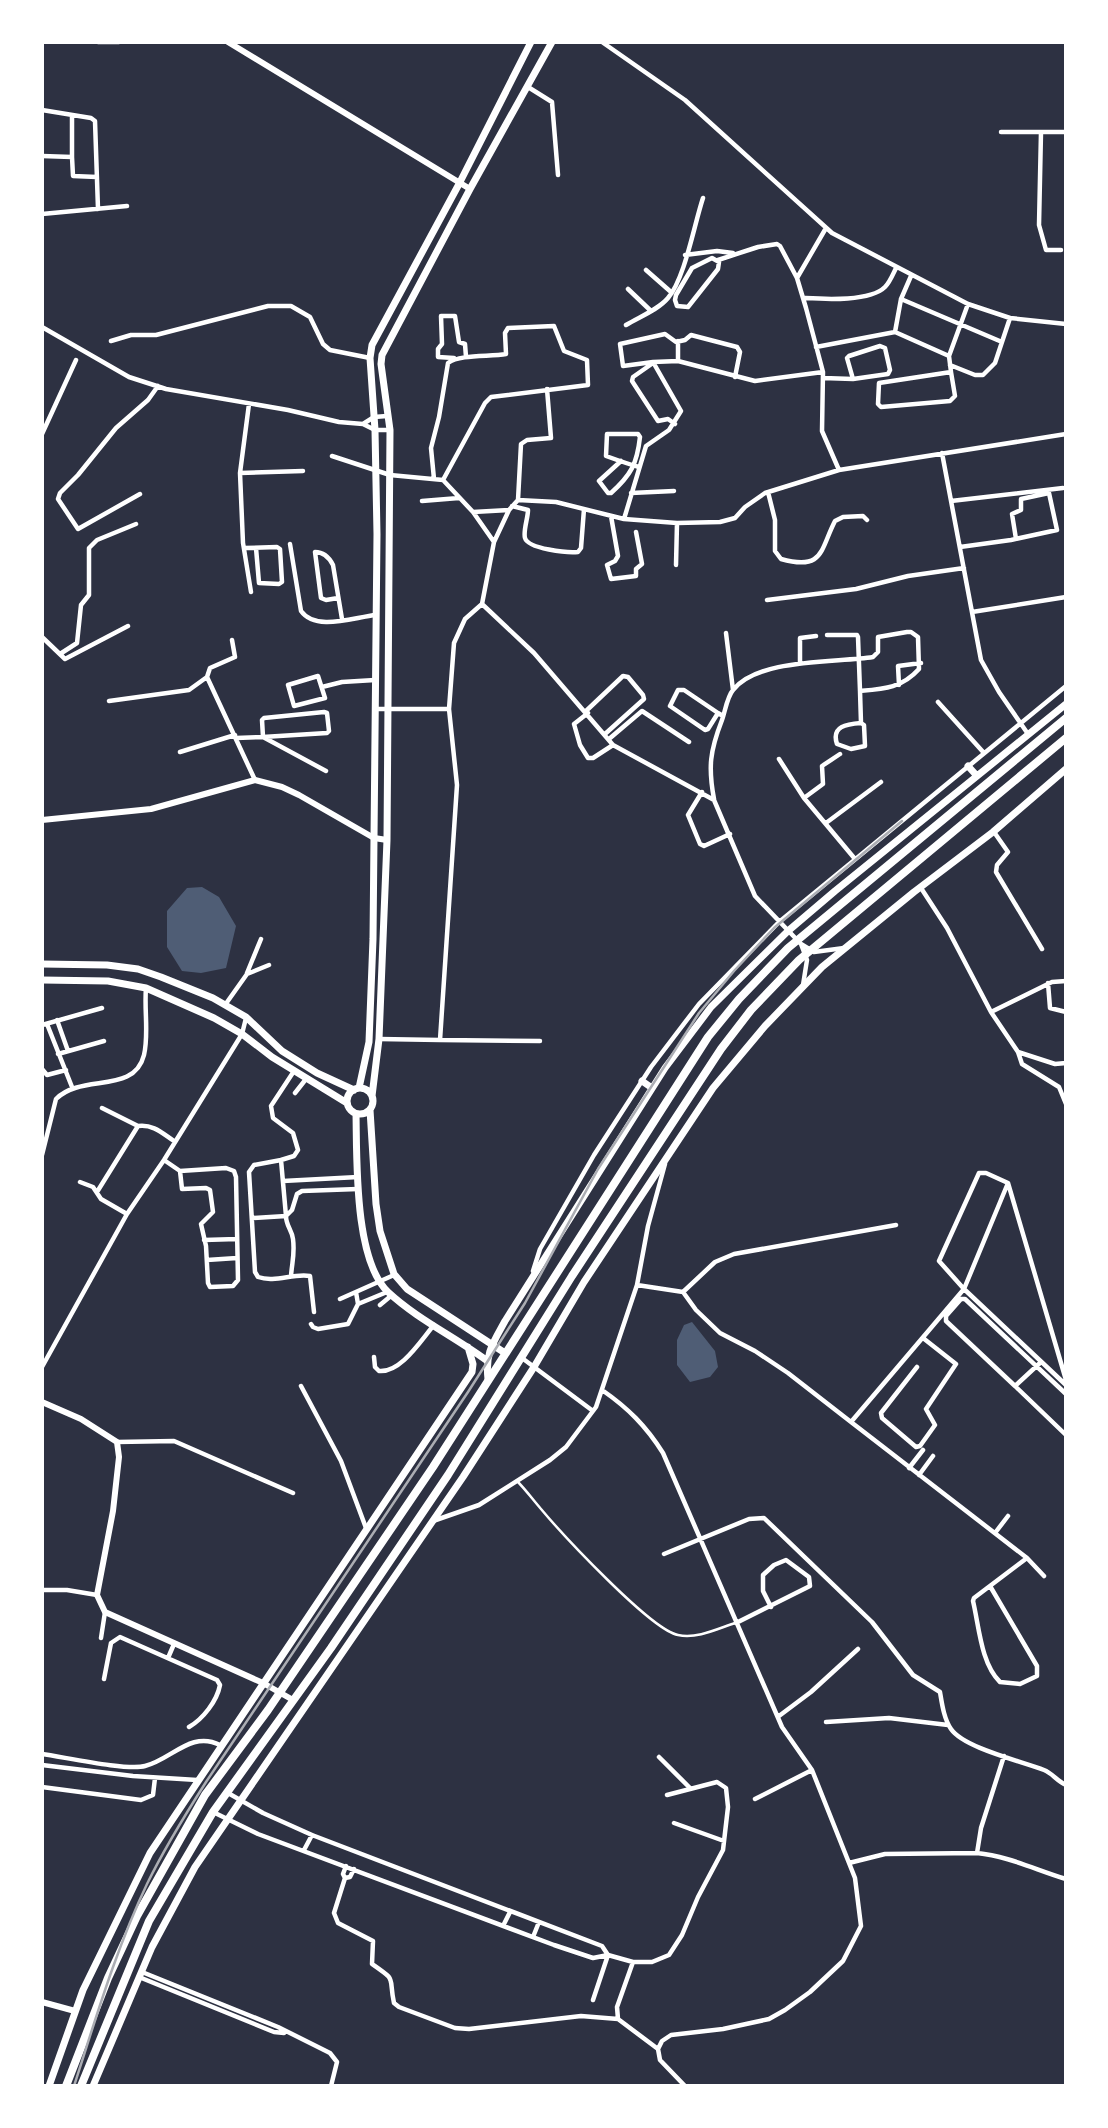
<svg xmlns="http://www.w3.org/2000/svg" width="1108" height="2128" font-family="Overpass,sans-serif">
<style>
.water{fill:#4f5d75}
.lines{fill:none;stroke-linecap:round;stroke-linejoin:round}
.service{stroke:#fff;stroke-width:2.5}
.minor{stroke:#fff;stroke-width:4.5}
.tertiary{stroke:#fff;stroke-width:6}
.secondary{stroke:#fff;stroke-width:7}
.trunk{stroke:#fff;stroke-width:8}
.rail{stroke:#abadb3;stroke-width:2.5}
</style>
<rect width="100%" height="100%" fill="#2d3142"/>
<path class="water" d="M202,887L219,897L236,926L226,968L201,973L182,971L167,947V911L187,888Z
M692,1322L715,1351L718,1367L710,1377L690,1382L677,1365V1340L684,1325Z"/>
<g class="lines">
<path class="service" d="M517,1481C526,1490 533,1500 541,1509C562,1534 651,1630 678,1635C697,1639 717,1629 735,1623"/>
<path class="minor" d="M98,42H119
M602,42L685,100L832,233L968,304L1010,318L1066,324
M528,87L552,102L558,175
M42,110L91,118L95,121L98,209
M1001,132H1066
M1041,132L1039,225L1046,250H1061
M42,156L72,157V115
M72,157L73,176L97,177
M42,214L127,206
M685,255L717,251L733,253
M712,258L719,262L718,269L688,307L677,306L675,300L676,295L692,268Z
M718,260L758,247L777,244L780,246L797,278L806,308L823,372L822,431L839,470
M646,270L671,292
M911,276L901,299L895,332L949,356
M797,278L826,228
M628,289L650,310
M803,298C823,299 870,302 885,287C890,282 893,274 896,268
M901,299L1002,342L995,363L983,375H975L950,365
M626,325C639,317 658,310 668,298C685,278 694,225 703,198
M42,327L129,377L166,389L288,410L339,422L363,424
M111,341L131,335H156L268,306H291L310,317L323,344L330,350L370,358
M1002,342L1010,318
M816,347L895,332
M454,358L438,357V349L442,344L441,316H455L459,342L465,344L466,357
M678,361V341
M653,362L623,366L620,344L665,334L676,342L685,340L691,335L737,347L740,352L735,377
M653,363L633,377L632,381L658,421L668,419L675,424
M951,372L955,396L950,401L881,407L878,404L879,383L951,372L949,356L968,304
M823,378L853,379L888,374L890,370L885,348L880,346L849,356L847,358L853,379
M387,416L374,417L363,424L375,430H390
M42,434L76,360
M942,453L981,660L999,692L1028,734
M332,456L390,475L443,480L473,512L509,510
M621,461L599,481L608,493H611C631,475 637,464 640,437L638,434H607L606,456C617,460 628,464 639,467
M240,473L249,404
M434,479L431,448L439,417L448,363C460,354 490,357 506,354L505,333L508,328L554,326L564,351L587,360L588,385L491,397L485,403L443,480
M768,492L775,520V551L781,559C824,571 820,550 835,521L843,517L863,516L867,520
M631,493L674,491
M140,494L78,529L58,499L60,493L78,475L116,428L148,400L158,386
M518,500L556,502L624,519L677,523L720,522L735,518L745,507L765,493L839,470L1066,434
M422,501L459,498
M951,501L1063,488
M512,506L528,510C528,518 523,531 525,538C528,549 568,553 578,552L581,548L584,509
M473,512L494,542L509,510L518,500L521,444L527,440L551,438L547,389
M611,516L618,556L615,561L607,565L611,579L636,576V569L642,564L636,532
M624,519L646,446L669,430L681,411L653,362L678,361L755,381L823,372
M494,542L482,604L534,653L613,745L714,800L755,896L801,944
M290,544L301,611C316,632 354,617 376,615
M960,547L1011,540L1057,530L1049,493L1021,499V510L1012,514L1016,539
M244,548L277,547L280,549L282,582L279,584L259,583L256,548
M676,565L677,523
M251,592L243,543L240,473L303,471
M338,598L326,600L321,598L315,552C324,552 329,557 333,565L342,619
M767,600L856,589L908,576L964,568
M482,604L465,619L454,643L449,709L457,785L440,1040L540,1041
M972,612L1066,597
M726,633L733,690
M42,637L65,659L128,626
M232,640L235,657L210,668L207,677L255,780
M60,654L77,643L81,605L89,595V548L97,540L136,524
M800,663V638L816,636
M318,676L325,698L294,706L288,685Z
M899,685L898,666L921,663
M322,687L342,682L375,680
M860,691L861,723
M109,701L189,690L207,677
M938,702L984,753
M375,709H449
M586,711L623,676L628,677L643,695L644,699L605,734
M324,712L327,713L329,731L327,733L263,737L262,720L264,718Z
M588,713L574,724L580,745L588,758H593L613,745
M718,713L708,729L705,730L670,706L678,690H684L718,713L723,716
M861,723L864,725L865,746L851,749L837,744C831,726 847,724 861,723Z
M236,738L263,737L326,771
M609,739L642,711L689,742
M180,752L235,735
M779,759L804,798L855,859
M702,792L688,815L700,844L704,846L730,834
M804,798L823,784L822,766L840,754
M714,799C708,767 710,751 722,720C725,712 727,697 733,690C758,658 836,663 873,657L878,652V637L907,632H911L918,637L919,669C902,688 884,689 860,691L858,637L857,635H827
M826,823L881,782
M994,832L1008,852L997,865L996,872L1042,949
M921,888L947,928L991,1012L1018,1052L1055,1064L1066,1063
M247,973L261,939
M1048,983L1050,1008L1066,1012
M803,985L807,960L801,944L814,952L844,948
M225,1005L247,974L269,965
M991,1012L1052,982L1066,981
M57,1020L68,1051
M47,1024L72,1087
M42,1025L102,1008
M379,1039L440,1040
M1018,1052L1022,1064L1059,1087L1066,1104
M58,1054L104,1041
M42,1069L47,1075L66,1070
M295,1093L306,1079
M138,1126C153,1124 162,1133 174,1141
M42,1155L56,1099C82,1073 134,1095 144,1055C149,1034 144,1010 146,988
M164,1160L180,1171L226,1168L234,1171L236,1177L238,1280L233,1286L210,1287L208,1283L206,1246L201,1224L213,1212L210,1190L206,1188L182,1189L180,1171
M281,1160L254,1165L249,1172L255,1272L258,1277C275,1283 293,1273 310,1276L314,1312
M283,1181L358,1177
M80,1182L93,1187L101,1199L127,1214
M1008,1183L986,1173H979L939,1261L964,1289L1066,1385
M97,1192L138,1126L102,1108
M252,1218L286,1216L281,1160L294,1156L298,1150L293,1133L273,1118L271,1106L294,1071
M204,1240L237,1239
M207,1260L237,1258
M533,1271L540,1249L594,1155L651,1067L699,1004L779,922L1066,686
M291,1276C292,1262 295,1254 293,1239C292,1230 286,1226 286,1216L292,1210L297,1194L302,1191L358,1189
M637,1285L683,1292L696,1310L720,1333L755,1351L788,1373L851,1422L964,1289L1008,1183L1066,1380
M683,1292L715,1262L734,1254L896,1225
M340,1299L394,1275
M358,1304L387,1292
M380,1305L392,1295
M311,1324L313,1327L318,1329L348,1324L358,1304L356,1292
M374,1357L375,1367L379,1371C401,1373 421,1340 434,1325
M522,1358L593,1411
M1041,1362L1015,1386L946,1321V1316L961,1299H965L1066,1394
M42,1367L127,1214L164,1160L242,1034L246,1018
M917,1367L881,1413L882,1418L916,1447L920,1446L935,1425L926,1409L956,1364L923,1338
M301,1386L341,1461L366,1528
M1015,1386L1066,1435
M602,1390C628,1408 646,1426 663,1453L782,1727L812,1770L855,1878L861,1926L843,1961L810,1992L785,2010L769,2019L723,2029L671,2035L662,2041L658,2049L660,2060L685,2086
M851,1422L1027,1558L1044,1576
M117,1442L174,1441L293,1493
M909,1468L923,1450
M919,1475L933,1456
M433,1521L479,1505L550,1460L566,1447L596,1407L637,1285L648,1226L665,1164
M995,1533L1008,1516
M664,1554L749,1519L764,1518L872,1622L913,1675L940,1692C942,1704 944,1719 951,1729C964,1748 1021,1761 1044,1770C1052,1773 1057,1781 1066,1785
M990,1586L1037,1666V1676L1020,1684L1000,1682C981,1664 979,1626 973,1601L974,1598L1027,1558
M42,1590H67L97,1595
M736,1623L810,1586L809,1577L786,1560L774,1565L763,1575V1591L771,1607
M101,1638L105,1612
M168,1658L174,1644
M104,1679L111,1643L120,1637L217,1680L220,1685C217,1701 203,1719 189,1727
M779,1716L811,1692L858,1649
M826,1722L889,1718L948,1725
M42,1754C64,1757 127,1771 145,1766C171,1760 191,1730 220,1745
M659,1757L690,1788
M42,1765L133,1776L197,1780
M42,1787L141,1800L153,1795L155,1778
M228,1793L263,1813L312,1835L602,1946L608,1955
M755,1799L812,1770
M213,1812L258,1834L554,1945L593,1958L608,1955L633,1962H652L669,1955L682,1935L698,1897L723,1850L728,1807L726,1788L717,1782L667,1795
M674,1823L724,1841
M304,1850L312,1835
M977,1853C1008,1856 1036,1870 1066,1879
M849,1863L885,1854L977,1853L981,1828L1004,1756
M346,1866L343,1874L345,1878L350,1877L354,1869
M345,1878L334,1913L338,1923L373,1941L372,1964C398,1982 388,1975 394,2003L399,2007L455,2028L469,2029L581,2016L618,2019
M503,1926L510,1912
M533,1937L539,1922
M633,1962L617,2007L618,2019L658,2049
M142,1972L278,2027L330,2053L337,2062L331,2086
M139,1977L274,2032L284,2033
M593,2000L608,1955"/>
<path class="tertiary" d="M228,42L470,189
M42,820L151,809L255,780L282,787L299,795L374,838L387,840
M42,1402L81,1419L117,1442L119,1457L113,1511L97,1595L105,1612L263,1683L293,1700
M42,2002L75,2011"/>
<path class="secondary" d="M968,766L977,776
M42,964L107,965L138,969L161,977L213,998L246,1017L282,1051L317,1073L354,1090
M42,980L108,981L146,988L214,1018L242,1034L272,1057L347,1103
M642,1081L652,1088
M359,1088L369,1042L373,939L377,534L375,430L370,358L372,345L459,184L531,42
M347 1101a13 13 0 1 1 26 0a13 13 0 1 1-26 0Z
M372,1096L379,1039L387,840L390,430L381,364L382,355L470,189L552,42
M370,1110L376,1204L380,1231L394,1274L407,1289L505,1353
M356,1114C357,1158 354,1260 388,1292C417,1319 455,1337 486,1360
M488,1379C485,1353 493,1343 505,1321L665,1068L711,1007L788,931L835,891L1066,704
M49,2086L83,1990L150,1853L472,1372L473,1364L468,1347
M93,2086L152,1947L195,1867L463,1477L534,1367L584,1282L713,1088L765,1026L822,967L914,892L993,832L1066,769"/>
<path class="trunk" d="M66,2086L108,1978L137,1916L205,1795L268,1710L433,1467L708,1037L739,999L788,948L1066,718
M81,2086L149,1921L213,1812L331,1648L448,1475L572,1276L721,1049L751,1010L799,960L1066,738"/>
<path class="rail" d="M74,2086C96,2018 116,1949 147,1884C164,1849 185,1815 206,1782L468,1392L525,1303L598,1169L699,1013L734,971L774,928L902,821"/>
</g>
<rect width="1108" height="2128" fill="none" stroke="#ffffff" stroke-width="88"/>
</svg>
